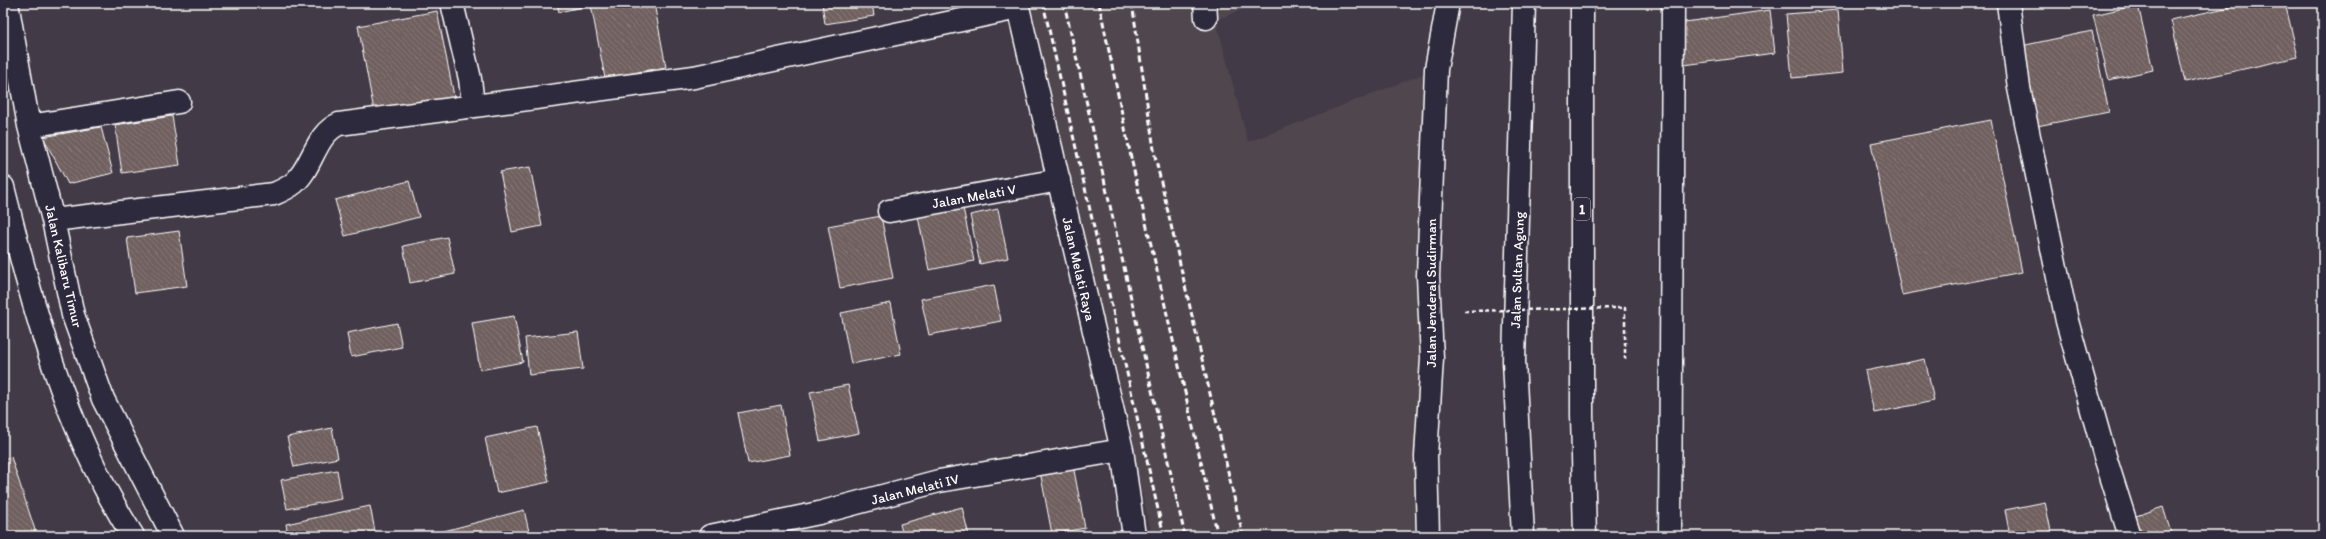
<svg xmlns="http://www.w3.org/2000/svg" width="2326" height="539" font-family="Itim,sans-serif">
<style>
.built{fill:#50464e}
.building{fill:url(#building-back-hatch);stroke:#fff}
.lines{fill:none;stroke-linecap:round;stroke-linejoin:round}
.minor-casing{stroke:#fff;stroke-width:25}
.major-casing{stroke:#fff;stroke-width:25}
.highway-casing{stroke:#fff;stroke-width:25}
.path{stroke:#fff;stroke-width:2.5;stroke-dasharray:4 3;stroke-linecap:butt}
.minor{stroke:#2f2a3d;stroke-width:22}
.major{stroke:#2f2a3d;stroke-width:22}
.highway{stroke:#2f2a3d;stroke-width:22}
.rail{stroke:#fff;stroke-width:3;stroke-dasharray:6 3;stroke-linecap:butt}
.path-bridge{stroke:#fff;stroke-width:2.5;stroke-dasharray:4 3;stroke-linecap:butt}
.labels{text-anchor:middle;stroke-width:3.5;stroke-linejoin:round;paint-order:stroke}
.shield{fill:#2f2a3d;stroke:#c1bfc5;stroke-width:1}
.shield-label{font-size:13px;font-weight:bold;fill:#fff}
.street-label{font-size:14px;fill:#fff;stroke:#2f2a3d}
</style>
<defs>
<pattern id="building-back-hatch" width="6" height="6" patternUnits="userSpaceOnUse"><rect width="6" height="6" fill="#70615e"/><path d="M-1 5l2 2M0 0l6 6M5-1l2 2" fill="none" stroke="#857976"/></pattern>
</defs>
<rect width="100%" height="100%" fill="#423a47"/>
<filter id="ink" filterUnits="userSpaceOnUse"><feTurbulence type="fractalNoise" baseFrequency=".025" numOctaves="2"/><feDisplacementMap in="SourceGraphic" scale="8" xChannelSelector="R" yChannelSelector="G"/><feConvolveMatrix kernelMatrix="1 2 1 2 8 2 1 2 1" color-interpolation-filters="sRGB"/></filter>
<g filter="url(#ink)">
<path class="built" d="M1028,3H1259L1216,20L1248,142L1436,69L1428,276L1441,536H1152Z"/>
<path class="building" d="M557,3H654L666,67L605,78L591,5L559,12Z
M822,3H872L874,16L825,24Z
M2248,3H2285L2298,57L2185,82L2171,20Z
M2138,5L2153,70L2109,80L2093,15Z
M1770,10L1775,53L1684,65L1678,23Z
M1838,10L1843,73L1792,78L1786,14Z
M437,11L455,101L375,116L358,26Z
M2092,31L2109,112L2037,126L2021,46Z
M172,116L180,165L122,173L115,125Z
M1991,120L2022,272L1902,295L1871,143Z
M101,127L113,173L68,184L43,137Z
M530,167L542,226L512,232L500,172Z
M409,181L419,217L345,236L335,200Z
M962,203L974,261L929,270L917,212Z
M998,209L1008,258L980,264L970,215Z
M881,216L893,278L840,288L828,226Z
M179,231L187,286L135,293L127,238Z
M447,237L455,274L410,283L403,246Z
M994,285L1001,321L929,335L921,299Z
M891,303L901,354L851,364L841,313Z
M514,316L523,362L480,370L472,323Z
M397,323L402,347L351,357L347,333Z
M578,332L583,369L529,375L525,338Z
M1925,359L1934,401L1874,413L1865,371Z
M848,385L859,433L820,441L810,392Z
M781,405L790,455L748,463L738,413Z
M537,427L549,482L497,493L485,438Z
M332,428L338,458L294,467L287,437Z
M11,457L37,536H3V459Z
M1072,460L1085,528L1052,534L1039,466Z
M337,470L342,499L287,509L281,480Z
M2045,502L2052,536H2010L2005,510Z
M370,506L376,536H288L286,524Z
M962,507L969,536H903L900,524Z
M2163,507L2172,536H2132L2127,519Z
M524,510L530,536H425Z"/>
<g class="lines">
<g class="minor-casing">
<path id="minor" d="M7,3L29,126L53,220L73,315L103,399L173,536
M452,3L470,79L473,105
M1017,3L1122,450L1134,536
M1205,3L1206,18
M2008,3L2019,88L2067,321L2106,460L2130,536
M29,126L179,102
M3,187C33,307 65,431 133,536
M889,211L1059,180
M53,220L274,194C281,191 288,188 294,183C313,167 315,134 339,124L694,77L1018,8
M710,536L819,513L939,481L1122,450"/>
</g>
<g class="major-casing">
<path id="major" d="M1428,536L1426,456L1432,358L1428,276L1436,69L1448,3
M1670,536L1673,3"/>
</g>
<g class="highway-casing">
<path id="highway" d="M1582,3V414L1585,536
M1523,536L1514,361L1524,3"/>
</g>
<path class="path" d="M1617,308H1625V359"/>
<use href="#minor" class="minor"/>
<use href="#major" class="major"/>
<use href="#highway" class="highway"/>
<path class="rail" d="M1043,3L1164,536
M1064,3L1185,536
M1099,3L1132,162L1218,536
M1132,3L1155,156L1243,536"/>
<path class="path-bridge" d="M1464,311L1617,308"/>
</g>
</g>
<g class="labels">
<rect class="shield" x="1574" y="198" width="16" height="22" rx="3"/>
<g class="shield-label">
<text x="1582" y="214">1</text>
</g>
<g class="street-label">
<text transform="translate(974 196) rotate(-10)" y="5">Jalan Melati V</text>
<text transform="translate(64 266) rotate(77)" y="5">Jalan Kalibaru Timur</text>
<text transform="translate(1079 269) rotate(77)" y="5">Jalan Melati Raya</text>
<text transform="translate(1517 270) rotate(-88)" y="5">Jalan Sultan Agung</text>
<text transform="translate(1431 293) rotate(-90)" y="5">Jalan Jenderal Sudirman</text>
<text transform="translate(915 489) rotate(-14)" y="5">Jalan Melati IV</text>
</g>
</g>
<rect width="2326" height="539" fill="none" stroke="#2f2a3d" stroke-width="16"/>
<rect x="8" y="8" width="2310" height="523" fill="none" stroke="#fff" stroke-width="1.5" filter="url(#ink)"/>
</svg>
